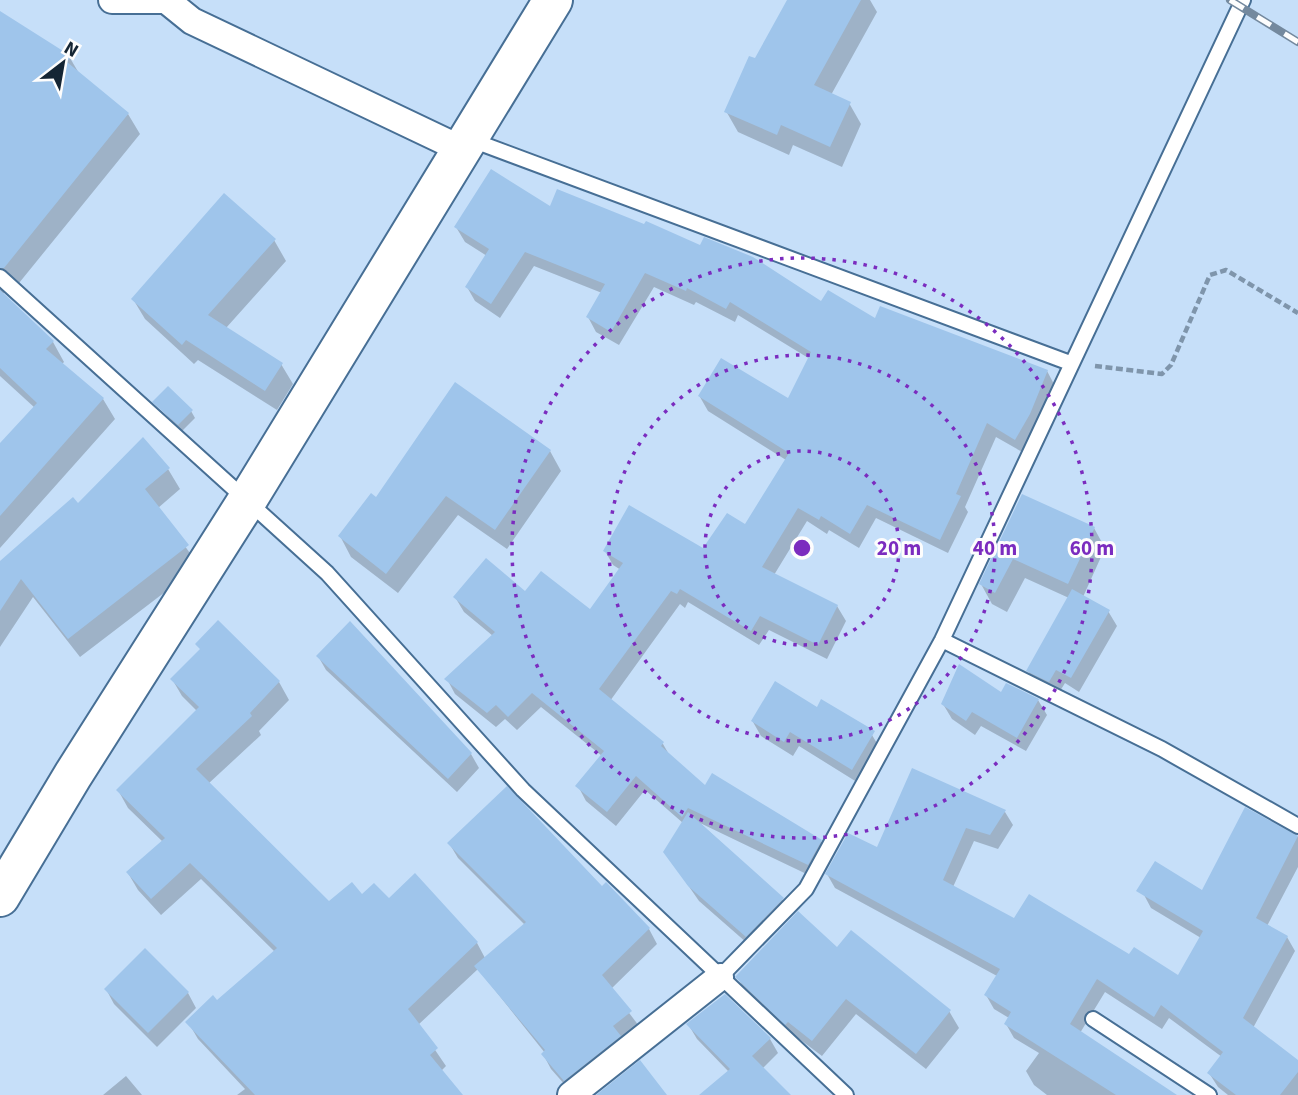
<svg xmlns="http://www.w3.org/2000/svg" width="1298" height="1095" font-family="'Source Sans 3',sans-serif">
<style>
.shadow{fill:#0003}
.building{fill:#9fc5eb}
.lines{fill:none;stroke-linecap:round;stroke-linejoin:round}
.lane-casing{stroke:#476f95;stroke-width:18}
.street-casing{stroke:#476f95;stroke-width:30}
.secondary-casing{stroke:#476f95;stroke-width:42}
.path{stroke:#7f95ab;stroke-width:4.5;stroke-dasharray:7 3.5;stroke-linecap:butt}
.lane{stroke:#fff;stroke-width:14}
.street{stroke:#fff;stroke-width:26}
.secondary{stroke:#fff;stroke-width:38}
.rail-casing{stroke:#74899e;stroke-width:8}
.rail{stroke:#fdfdfd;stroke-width:5;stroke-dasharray:16;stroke-linecap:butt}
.ring{fill:none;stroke:#7b2cbf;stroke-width:3.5;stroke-dasharray:3.5 7}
.centre{fill:#7b2cbf;stroke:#fdfdfd;stroke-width:3.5}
.ring-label{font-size:21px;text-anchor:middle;font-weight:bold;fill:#7b2cbf;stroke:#fdfdfd;stroke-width:6;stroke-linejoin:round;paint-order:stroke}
</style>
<rect width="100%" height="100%" fill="#c6dff9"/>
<path class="shadow" d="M789,0H870L877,12L831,95L849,103L861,124L842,167L793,145L789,155L738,132L726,111Z
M0,13L70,58L80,75L128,114L140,134L15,288H8L2,295L53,342L64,362L62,364L103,399L115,419L0,548V446L35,408L0,376Z
M551,209L822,303L1047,371L1055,386L1024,453L996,437L965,507L968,512L948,553L876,518L859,548L829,530L827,534L807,521L774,575L837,606L846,621L827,659L769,630L759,645L688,602L685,608L680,604L610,701L663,744L671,758L705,788L821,841L829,856L817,879L700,823L782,899L791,914L755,950L699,901L665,852L683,823L645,790L616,826L586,801L578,786L602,756L541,707L517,730L505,719L496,727L455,694L447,679L493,636L464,612L455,597L526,593L590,612L621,570L613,565L605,551L704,550L745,527L786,460L708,411L700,397L789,401L810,359L738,315L735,322L696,302L694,305L654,287L619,345L596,332L588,317L602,293L534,266L500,318L475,301L467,287L487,256L465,242L456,227Z
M274,240L286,261L226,328L281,364L293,384L277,410L198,360L194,364L145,319L133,299Z
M154,402L191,411L195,418L182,431Z
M550,451L561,471L507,549L458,515L398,593L351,557L340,536L377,499Z
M168,469L180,489L158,508L199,566L80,657L33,597L0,647V564L78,505Z
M1022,496L1094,528L1105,548L1083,597L1108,611L1117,626L1079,692L1065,683L1057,696L1036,685L1028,671L1069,598L1025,578L1007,612L992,604L981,584Z
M218,623L279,682L289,700L259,731L261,735L208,784L329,903L362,896L389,900L415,876L477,943L485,958L525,925L458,858L449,843L602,889L606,885L649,929L657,944L611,989L639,1026L573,1094L551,1069L543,1054L545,1053L478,969L418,1025L446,1066L441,1071L461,1095H237L245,1089L198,1039L188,1022L217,1002L275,952L201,879L161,915L138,890L128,873L163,842L128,808L118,790L197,711L182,696L172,679L201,650Z
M350,624L471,754L479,768L457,792L326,670L318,656Z
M1002,694L1038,700L1047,715L1026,751L981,726L975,735L952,719L943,704Z
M817,709L869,730L878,745L860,784L799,746L793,756L761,736L753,722Z
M1246,810L1298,837V867L1267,926L1287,937L1295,951L1253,1028L1298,1062V1095H1228L1218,1087L1209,1073L1222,1057L1169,1018L1162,1029L1105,992L1080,1033L1165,1095H1047L1034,1085L1026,1071L1039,1053L1014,1038L1006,1024L1009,1018L994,1009L986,995L997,976L835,888L827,874L878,850L1005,812L1013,825L998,849L974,841L953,887L1015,921L1130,956L1178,978L1201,938L1151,908L1143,893L1203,892Z
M838,949L949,1011L959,1028L926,1069L856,1014L822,1056L798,1038L796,1040L747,994L738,978Z
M106,989L188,993L196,1008L157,1047L114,1004Z
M724,996L770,1039L778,1053L762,1069L789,1095H702L729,1072L697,1039L688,1024Z
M126,1076L142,1095H103Z"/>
<path class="building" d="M787,0H861L814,85L851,102L830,147L781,125L777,135L724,112L749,56L755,58Z
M0,11L71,56L67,62L129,113L4,268H0Z
M491,169L550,206L557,189L644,224L646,221L700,245L704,237L753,257L821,301L828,290L875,318L880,306L1048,370L1030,414L1015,440L987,423L956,494L961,496L940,540L867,505L850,534L821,516L819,520L798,508L762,567L838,605L818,645L760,616L751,631L680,589L677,594L671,591L599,689L664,742L661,746L705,785L712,773L822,840L808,865L688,808L682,817L636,776L607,812L575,786L604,751L532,693L508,717L496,705L487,713L444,679L495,632L453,597L486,558L525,591L541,571L590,609L623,563L603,551L629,505L703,548L727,513L745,524L789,453L698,396L721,358L788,398L811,352L730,302L726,309L687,288L686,291L645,273L611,332L586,317L605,284L525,252L491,304L465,287L489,249L454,227Z
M224,193L276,239L208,315L283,363L265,391L186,340L182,345L131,299Z
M0,290L54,341L46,349L104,398L0,516V443L37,403L0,368Z
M455,382L551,450L495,530L446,496L386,574L338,536L371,493L376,497Z
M168,386L193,410L178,425L152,402Z
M143,437L170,468L145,489L189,545L68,639L21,579L0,611V561L73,497L78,503Z
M1022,494L1095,527L1068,584L1013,559L995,593L979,584Z
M1072,589L1110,610L1071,678L1056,670L1049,682L1026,671Z
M218,620L280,681L250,713L252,716L196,769L329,901L352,882L362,894L374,883L389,898L415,873L478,942L408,1009L438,1048L430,1055L463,1095H255L185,1022L213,995L217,1000L277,948L190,863L151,899L126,872L165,838L116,790L199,707L170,679L200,649L195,644Z
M350,621L472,753L448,779L316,656Z
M959,664L1001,692L1006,683L1039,699L1017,738L972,712L966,721L941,704Z
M775,681L817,707L821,699L875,731L852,770L790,732L784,742L751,721Z
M912,768L1006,810L990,835L966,828L943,880L1014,918L1029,894L1129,954L1134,947L1178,975L1203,931L1136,891L1155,861L1202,890L1245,807L1298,836L1256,918L1288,936L1243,1018L1298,1060V1072L1280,1095H1236L1207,1073L1223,1052L1161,1005L1154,1017L1097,979L1070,1024L1177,1095H1116L1004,1024L1011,1012L984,995L1000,969L825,874L848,833L877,847Z
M507,786L602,886L606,882L650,928L602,975L632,1011L613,1026L621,1036L564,1081L541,1054L545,1050L474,966L526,922L447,843Z
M688,812L784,898L746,937L688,886L663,852Z
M798,911L837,947L851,930L951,1010L916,1054L846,999L812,1041L788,1022L785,1025L735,977Z
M145,948L189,992L148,1033L104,989Z
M725,994L771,1038L752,1056L791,1095H699L730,1069L686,1024Z
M640,1060L667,1095H596Z"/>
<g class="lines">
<g class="lane-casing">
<path id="lane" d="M469,139L1070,363
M0,277L327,573L523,790L846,1095
M942,640L1162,749L1298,826
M720,977L806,889L942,640L1243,0
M1093,1019L1209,1095"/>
</g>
<g class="street-casing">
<path id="street" d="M112,0H167
M166,0L192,21L461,149
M571,1095L720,977"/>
</g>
<g class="secondary-casing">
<path id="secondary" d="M0,897L73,775L248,499L553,0"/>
</g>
<path class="path" d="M1095,366L1162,374L1171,365L1210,275L1226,270L1298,313"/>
<use href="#lane" class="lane"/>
<use href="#street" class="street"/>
<use href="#secondary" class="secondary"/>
<g class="rail-casing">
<path id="rail" d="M1230,0L1298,42"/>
</g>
<use href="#rail" class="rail"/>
</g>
<g class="ring">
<circle cx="802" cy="548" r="97"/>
<circle cx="802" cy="548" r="193"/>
<circle cx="802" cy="548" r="290"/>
</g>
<circle cx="802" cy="548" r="10" class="centre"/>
<g class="ring-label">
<text x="899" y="555">20 m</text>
<text x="995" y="555">40 m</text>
<text x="1092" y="555">60 m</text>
</g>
<g transform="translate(63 63) rotate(31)" stroke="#fdfdfd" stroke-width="5" paint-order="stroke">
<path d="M0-5L12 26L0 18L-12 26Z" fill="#142534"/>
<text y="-10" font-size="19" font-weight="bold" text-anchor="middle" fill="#142534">N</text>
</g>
</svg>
